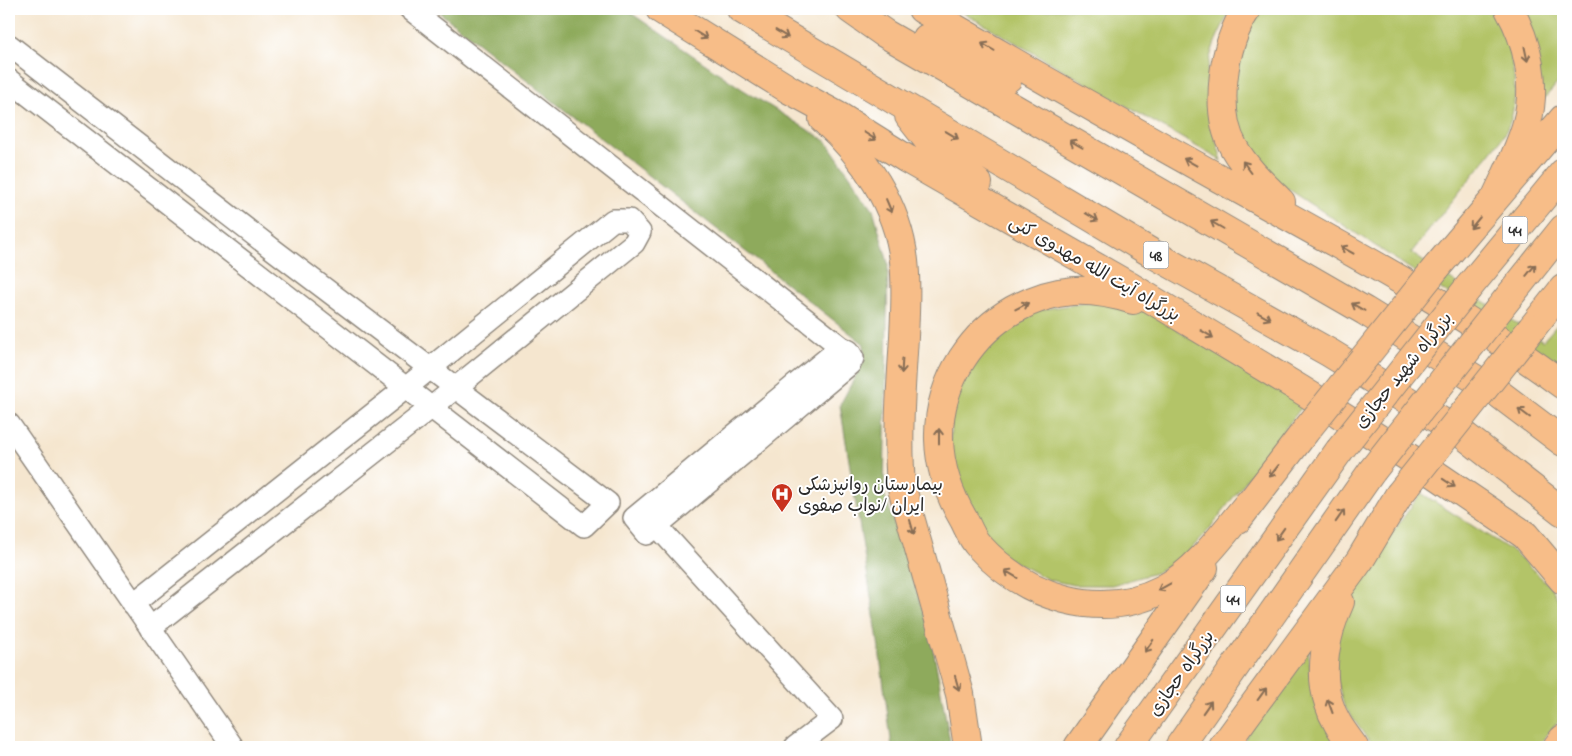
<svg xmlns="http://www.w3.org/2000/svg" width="1572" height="756" font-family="'Indie Flower','Playpen Sans Arabic',sans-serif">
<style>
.green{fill:#b3c468;stroke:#6f784a}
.forest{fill:#8eaa5c;stroke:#5c6a44}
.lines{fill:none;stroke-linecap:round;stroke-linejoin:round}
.minor-casing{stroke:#90887d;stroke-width:24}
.highway-casing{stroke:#90887d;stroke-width:30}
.minor{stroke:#fff;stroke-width:21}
.highway{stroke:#f7bd88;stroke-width:28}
.highway-bridge-casing{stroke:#90887d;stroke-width:30;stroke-linecap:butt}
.highway-bridge{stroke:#f7bd88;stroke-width:28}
.oneway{stroke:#876d55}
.labels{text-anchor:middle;stroke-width:4;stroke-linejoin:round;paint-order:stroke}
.shield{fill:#fff;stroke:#6b6b6b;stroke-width:1}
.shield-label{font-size:16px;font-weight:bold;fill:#2b2b2b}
.street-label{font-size:18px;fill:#2b2b2b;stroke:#fff}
.poi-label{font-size:18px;fill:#2b2b2b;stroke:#fff;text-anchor:start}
</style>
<rect width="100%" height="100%" fill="#fff"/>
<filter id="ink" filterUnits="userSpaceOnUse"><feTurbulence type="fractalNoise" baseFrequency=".02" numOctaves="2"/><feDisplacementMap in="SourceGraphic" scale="10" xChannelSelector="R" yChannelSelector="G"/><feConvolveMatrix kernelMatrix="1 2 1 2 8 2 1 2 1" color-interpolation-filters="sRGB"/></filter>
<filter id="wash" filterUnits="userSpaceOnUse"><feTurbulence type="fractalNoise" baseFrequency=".0096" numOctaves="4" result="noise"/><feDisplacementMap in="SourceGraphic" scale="20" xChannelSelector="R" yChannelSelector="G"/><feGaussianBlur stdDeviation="1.12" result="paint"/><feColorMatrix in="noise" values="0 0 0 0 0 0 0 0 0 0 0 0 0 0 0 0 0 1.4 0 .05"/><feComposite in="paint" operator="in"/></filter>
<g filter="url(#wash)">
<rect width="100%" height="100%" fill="#f5e6cf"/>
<path class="green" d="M1055,9H1231C1225,22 1216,37 1212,51C1200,88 1212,125 1222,161L962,12H1039Z
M1261,9H1492C1509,42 1521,81 1511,119C1506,137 1489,154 1478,169C1455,197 1433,225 1411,253L1543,341L1563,318V369L1261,171L1240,139L1232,99L1236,55L1253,21Z
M1521,9H1563V77L1542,101Z
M1112,299L1147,312L1304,404L1207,532L1187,553L1159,572L1112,585H1074L1049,580L998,553L948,472L954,385L1018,313Z
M1421,493L1515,553L1552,588L1563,609V712L1562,717L1537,747H1378L1366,737L1344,706L1335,672L1333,634L1354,586Z
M1308,650L1314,698L1342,747H1239Z"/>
<path class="forest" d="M435,9H625L742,89L826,141L873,209L888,263L884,493L930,631L951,747H892L877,634L840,405L864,360V344Z"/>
</g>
<g filter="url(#ink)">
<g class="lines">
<g class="minor-casing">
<path id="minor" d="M410,9L841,347L849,351L853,358L850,364L647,534L634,518L841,347
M9,45L275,251L608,503L584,526L9,80
M9,424L233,747
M657,526L832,719L795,747
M133,604L407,387L613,220H629L640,232L634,243L432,407L150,628"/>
</g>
<g class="highway-casing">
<path id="highway" d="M660,9L790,90L840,117L907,159L1131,287L1300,389L1435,474L1525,535L1563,580
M741,9L1155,255L1330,353L1465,436L1563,512
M850,9L884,33L1365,311L1498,393L1563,442
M922,9C1032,73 1142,136 1253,197C1359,256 1466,313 1563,385
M1247,9C1223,43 1213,111 1234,148C1246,169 1264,185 1281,202
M927,38L1008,78
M909,116L938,153L978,183
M823,119C864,155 898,206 904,261C907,287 905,312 904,337C901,387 897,436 901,485L960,694L968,747
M1496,197C1507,173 1520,149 1527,123C1537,85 1528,42 1509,9
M1436,268L1563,119
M1468,288L1563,173
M1133,300C1088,286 1055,287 1013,310C992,322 975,339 962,359C929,411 933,468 964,520C968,528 972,539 979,546C1025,597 1099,622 1163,589C1198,570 1223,534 1248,504
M1500,308L1563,229
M1532,328L1563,289
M1238,519L1304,433
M1340,602C1326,632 1318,672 1329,704C1334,721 1344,733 1354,747
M1078,747L1204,568
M1128,747L1339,451
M1179,747L1372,471
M1223,747L1360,560L1399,495
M1557,747L1563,739"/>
</g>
<use href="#minor" class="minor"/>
<use href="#highway" class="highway"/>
<g class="highway-bridge-casing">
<path id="highway-bridge" d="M1304,433L1436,268
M1339,451L1468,288
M1372,471L1500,308
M1399,495L1532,328"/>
</g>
<use href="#highway-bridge" class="highway-bridge"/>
</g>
<defs><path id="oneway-shaft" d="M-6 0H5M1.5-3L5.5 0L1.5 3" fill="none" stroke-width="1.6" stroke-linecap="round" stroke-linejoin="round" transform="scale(1.25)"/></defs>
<g class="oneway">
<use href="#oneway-shaft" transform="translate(782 34) rotate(31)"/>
<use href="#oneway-shaft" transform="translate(701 35) rotate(32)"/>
<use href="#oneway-shaft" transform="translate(988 47) rotate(-150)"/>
<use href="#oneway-shaft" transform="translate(1526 54) rotate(78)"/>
<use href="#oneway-shaft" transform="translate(952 135) rotate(31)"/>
<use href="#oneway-shaft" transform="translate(870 136) rotate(32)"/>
<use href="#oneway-shaft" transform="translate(1076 144) rotate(-150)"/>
<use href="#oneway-shaft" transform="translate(1190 162) rotate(-151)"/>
<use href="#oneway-shaft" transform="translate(1247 167) rotate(-127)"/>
<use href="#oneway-shaft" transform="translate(889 206) rotate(67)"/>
<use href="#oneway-shaft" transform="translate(1092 217) rotate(31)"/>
<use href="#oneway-shaft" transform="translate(1475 223) rotate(130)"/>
<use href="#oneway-shaft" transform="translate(1217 225) rotate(-150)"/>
<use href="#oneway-shaft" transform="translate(1347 250) rotate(-151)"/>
<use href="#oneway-shaft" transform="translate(1531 270) rotate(-51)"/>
<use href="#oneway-shaft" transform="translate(1022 306) rotate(-27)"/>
<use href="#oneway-shaft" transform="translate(1358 307) rotate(-150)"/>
<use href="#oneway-shaft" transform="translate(1264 316) rotate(29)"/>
<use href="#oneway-shaft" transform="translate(1207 334) rotate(31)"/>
<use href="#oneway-shaft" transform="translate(902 366) rotate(93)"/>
<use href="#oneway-shaft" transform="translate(1524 413) rotate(-143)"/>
<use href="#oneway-shaft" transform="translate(939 436) rotate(-90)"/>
<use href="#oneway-shaft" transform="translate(1274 471) rotate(128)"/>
<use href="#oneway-shaft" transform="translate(1449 483) rotate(34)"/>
<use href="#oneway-shaft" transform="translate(1340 516) rotate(-55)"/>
<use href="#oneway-shaft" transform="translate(912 527) rotate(74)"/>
<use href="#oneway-shaft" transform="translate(1280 534) rotate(125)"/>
<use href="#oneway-shaft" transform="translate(1011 574) rotate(-149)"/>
<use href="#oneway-shaft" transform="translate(1164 587) rotate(151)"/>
<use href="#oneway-shaft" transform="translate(1149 646) rotate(125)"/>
<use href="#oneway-shaft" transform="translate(957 683) rotate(74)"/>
<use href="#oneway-shaft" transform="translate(1262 694) rotate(-54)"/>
<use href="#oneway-shaft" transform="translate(1330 706) rotate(-110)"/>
<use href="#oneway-shaft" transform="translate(1207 707) rotate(-55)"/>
</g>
</g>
<defs>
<g id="hospital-pin" transform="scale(1.125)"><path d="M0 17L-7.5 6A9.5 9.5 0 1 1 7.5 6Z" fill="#c8321e" stroke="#fff"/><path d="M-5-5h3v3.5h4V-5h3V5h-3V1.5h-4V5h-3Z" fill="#fff"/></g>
</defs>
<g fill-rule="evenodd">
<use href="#hospital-pin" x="782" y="494"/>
</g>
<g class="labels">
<g class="shield">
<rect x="1502.5" y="216.5" width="25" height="27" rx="4"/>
<rect x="1143.5" y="241.5" width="25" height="27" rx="4"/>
<rect x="1220.5" y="585.5" width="25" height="27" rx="4"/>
</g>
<g class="shield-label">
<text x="1515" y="236">44</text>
<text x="1156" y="261">48</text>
<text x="1233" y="605">44</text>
</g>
<g class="street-label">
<text transform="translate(1095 268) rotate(30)" y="6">بزرگراه آیت الله مهدوی کنی</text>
<text transform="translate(1403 370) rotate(-51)" y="6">بزرگراه شهید حجازی</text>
<text transform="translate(1181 673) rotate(-55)" y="6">بزرگراه حجازی</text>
</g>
<g class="poi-label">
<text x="798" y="490">بیمارستان روانپزشکی<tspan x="798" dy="21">ایران /نواب صفوی</tspan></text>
</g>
</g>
<rect width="1572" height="756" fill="none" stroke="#fff" stroke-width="30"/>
</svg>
